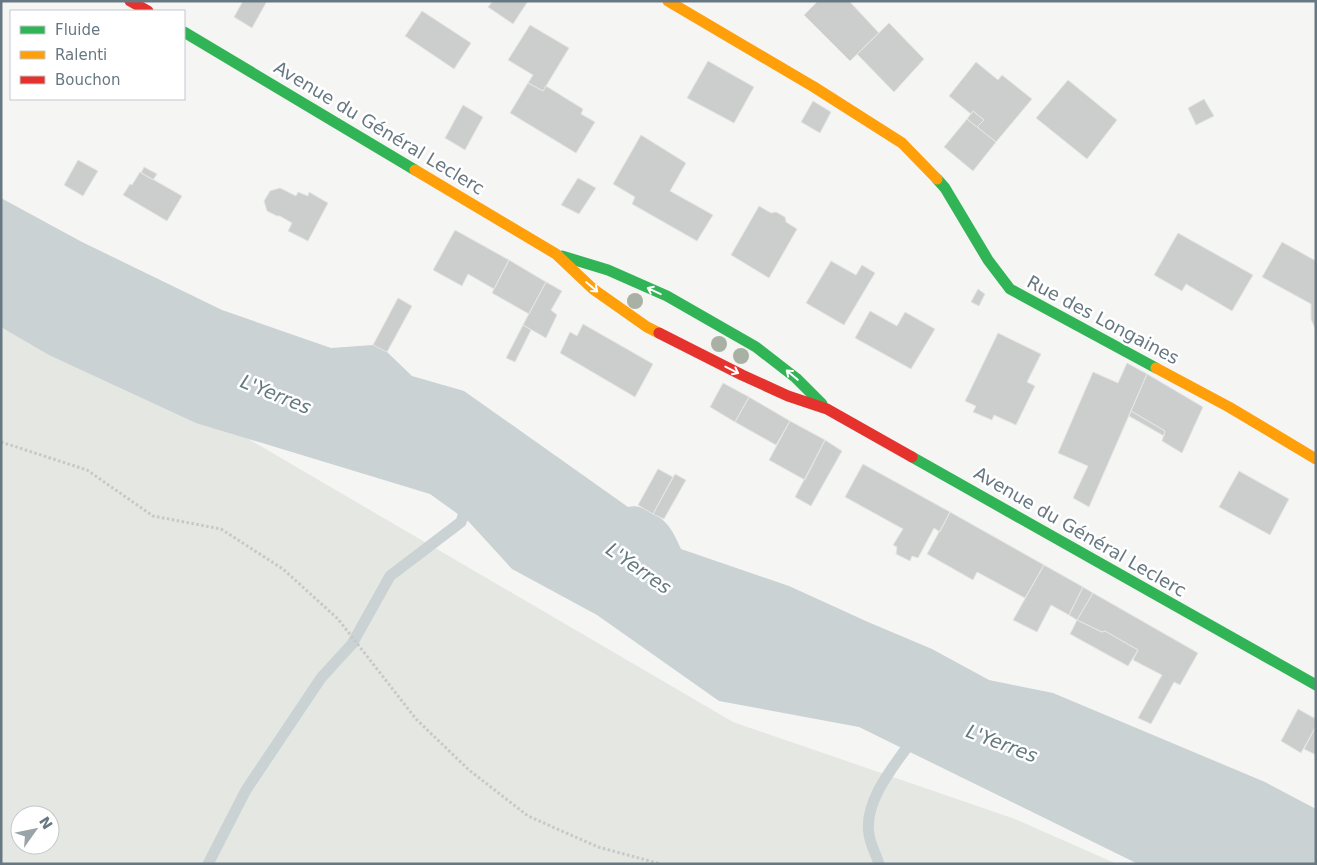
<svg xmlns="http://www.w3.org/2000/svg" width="1317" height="865" font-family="'DejaVu Sans',sans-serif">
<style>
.green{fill:#e5e7e2;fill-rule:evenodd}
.water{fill:#cad2d4}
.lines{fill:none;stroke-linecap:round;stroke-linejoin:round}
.stream{stroke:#cad2d4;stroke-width:11}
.building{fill:#cccece;stroke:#e4e4e4}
.path{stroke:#c7c8c9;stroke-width:3;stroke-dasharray:2.5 2.5;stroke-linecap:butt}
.fast{stroke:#30b455;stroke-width:11}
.slow{stroke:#ff9f0a;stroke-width:11}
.jam{stroke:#e5322d;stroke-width:11}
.tree{fill:#a9b1a5}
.oneway{stroke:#fff}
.labels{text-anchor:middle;stroke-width:5;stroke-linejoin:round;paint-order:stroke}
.street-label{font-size:18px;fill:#677882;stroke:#fff}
.water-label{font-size:19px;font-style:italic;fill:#63797e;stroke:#fff}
</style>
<rect width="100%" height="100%" fill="#f5f5f4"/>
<path class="green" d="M1,305L185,402L733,722L1015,819L1117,864H1ZM20,815H50V845H20Z"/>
<path class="water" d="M1,198L82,242L222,310L331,348L373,345L387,352L412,376L464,391L628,507C638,505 642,508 651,512C668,521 673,531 681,549L789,586L868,622L932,649L989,680L1053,693L1265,782L1316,809V864H1138L859,727L719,701L597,615L512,569L469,522L430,494L196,423L49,355L1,327Z"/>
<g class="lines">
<path class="stream" d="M208,864L246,790L321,678L352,644L390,576L461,522L467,503
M879,864C876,854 870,844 869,834C863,801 896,763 914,738"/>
</g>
<path class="building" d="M243,1H267L252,28L234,17Z
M493,1H528L513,24L488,7Z
M818,1H849L879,33L850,61L804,15Z
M422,11L471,43L454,69L405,36Z
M889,23L924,59L894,92L857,54Z
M530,25L569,48L543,91L528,83L533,75L508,60Z
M708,61L754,87L734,123L687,98Z
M976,62L998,80L1002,75L1032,99L996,142L977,127L984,120L973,111L971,114L949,96Z
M1068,80L1117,120L1087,159L1036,118Z
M528,83L543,91L546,86L583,109L581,114L595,122L576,153L510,113Z
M1204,99L1214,116L1196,125L1188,108Z
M813,101L831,112L820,133L801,122Z
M463,105L483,117L465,150L445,138Z
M973,111L984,120L977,127L967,119Z
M967,119L996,142L973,171L944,147Z
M641,135L686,163L670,191L713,215L697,241L632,204L635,197L613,184Z
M78,160L98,171L83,196L64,185Z
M144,167L157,174L153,180L141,173Z
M140,172L182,196L167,221L123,195L130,184L132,185Z
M578,178L596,188L579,214L561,205Z
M280,188L296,196L298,192L308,196L309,192L328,203L308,241L288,231L292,223L280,216H277L267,211L264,201L270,191Z
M759,206L771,213L776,212L785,217L786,222L797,229L769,278L731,255Z
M455,230L509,260L494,289L468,274L462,286L433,270Z
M1178,233L1253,275L1232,311L1186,284L1182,291L1154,275Z
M1282,242L1316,261V331L1311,319V304L1262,277Z
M509,260L546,282L529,314L492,293Z
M831,261L856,275L862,265L875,273L844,325L806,303Z
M546,282L562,291L551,310L557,315L546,338L523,325Z
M978,289L985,294L979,306L971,302Z
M398,298L412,306L387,352L373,345Z
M870,311L897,326L905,312L935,329L911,369L855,338Z
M583,324L653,364L635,397L560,353L570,332L577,336Z
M523,325L531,330L515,362L506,358Z
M998,333L1041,354L1027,382L1035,386L1016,425L994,415L992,420L973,412L976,406L965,401Z
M1127,363L1147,374L1089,507L1073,498L1088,466L1058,453L1093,372L1118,383Z
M1147,374L1203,407L1182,453L1162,441L1165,431L1131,411Z
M723,383L749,397L735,422L710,407Z
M749,397L790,421L776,445L735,422Z
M1131,411L1165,431L1164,436L1129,416Z
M790,421L825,440L805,480L769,460Z
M825,440L842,451L811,506L795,497Z
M863,464L950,512L940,532L934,528L918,558L912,556L910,561L896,554L897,547L893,545L903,529L845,497Z
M658,469L673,477L653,514L638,505Z
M1239,471L1289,499L1270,535L1219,507Z
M675,474L686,480L664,519L653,514Z
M950,512L1044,565L1025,598L977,572L973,580L927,554Z
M1044,565L1083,587L1069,615L1051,605L1037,632L1013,620Z
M1083,587L1093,593L1077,620L1069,615Z
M1093,593L1198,653L1180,685L1174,682L1151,724L1138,718L1162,675L1133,660L1138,650L1105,631L1102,632L1077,620Z
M1077,620L1102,632L1105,631L1138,650L1128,666L1070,634Z
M1298,709L1316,719V726L1301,753L1281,741Z
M1316,726V755L1304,749Z"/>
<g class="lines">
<path class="path" d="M1,442L87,470L153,516L221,529L283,569L338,619L416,719L469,770L528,816L598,847L661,864"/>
<path class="fast" d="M184,32L415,170
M937,179L945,188L988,260L1010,289L1156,368
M562,256L608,270L667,296L756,347L796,378L822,404
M912,457L1316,685"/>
<path class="slow" d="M668,1L814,87L902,143L937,179
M415,170L556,254L593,289L647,327L659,333
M1156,368L1229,407L1316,459"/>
<path class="jam" d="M130,1L148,11
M659,333L742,375L788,396L827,409L912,457"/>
</g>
<g class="tree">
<circle cx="635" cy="301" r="8"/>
<circle cx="719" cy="344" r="8"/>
<circle cx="741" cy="356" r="8"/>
</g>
<defs><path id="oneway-shaft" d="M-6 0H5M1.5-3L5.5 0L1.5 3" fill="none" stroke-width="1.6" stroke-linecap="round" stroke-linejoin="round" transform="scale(1.25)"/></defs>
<g class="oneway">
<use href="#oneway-shaft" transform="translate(592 287) rotate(40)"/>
<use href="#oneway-shaft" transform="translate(654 291) rotate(-155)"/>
<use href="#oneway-shaft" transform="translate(732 370) rotate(27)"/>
<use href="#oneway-shaft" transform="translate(792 375) rotate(-140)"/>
</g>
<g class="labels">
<g class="street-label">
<text transform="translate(379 128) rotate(31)" y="6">Avenue du Général Leclerc</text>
<text transform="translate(1103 320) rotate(28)" y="6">Rue des Longaines</text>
<text transform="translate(1080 532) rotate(30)" y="6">Avenue du Général Leclerc</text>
</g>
<g class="water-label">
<text transform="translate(276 394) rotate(22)" y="7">L'Yerres</text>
<text transform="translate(639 568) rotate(35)" y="7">L'Yerres</text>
<text transform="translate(1002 743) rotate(21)" y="7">L'Yerres</text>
</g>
</g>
<rect width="1317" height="865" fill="none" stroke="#677882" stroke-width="5"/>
<rect x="10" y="10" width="175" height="90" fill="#ffffff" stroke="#c2c9cd"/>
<rect x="20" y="26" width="25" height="8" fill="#30b455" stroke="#c2c9cd"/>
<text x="55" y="35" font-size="15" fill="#677882">Fluide</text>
<rect x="20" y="51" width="25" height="8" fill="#ff9f0a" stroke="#c2c9cd"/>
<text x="55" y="60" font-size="15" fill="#677882">Ralenti</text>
<rect x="20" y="76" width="25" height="8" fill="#e5322d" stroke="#c2c9cd"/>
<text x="55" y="85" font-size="15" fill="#677882">Bouchon</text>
<g transform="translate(35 830) rotate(57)"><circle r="24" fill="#ffffff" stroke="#c2c9cd"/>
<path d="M0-4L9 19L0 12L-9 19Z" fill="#99a4aa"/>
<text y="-8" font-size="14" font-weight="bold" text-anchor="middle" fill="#677882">N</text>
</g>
</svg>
